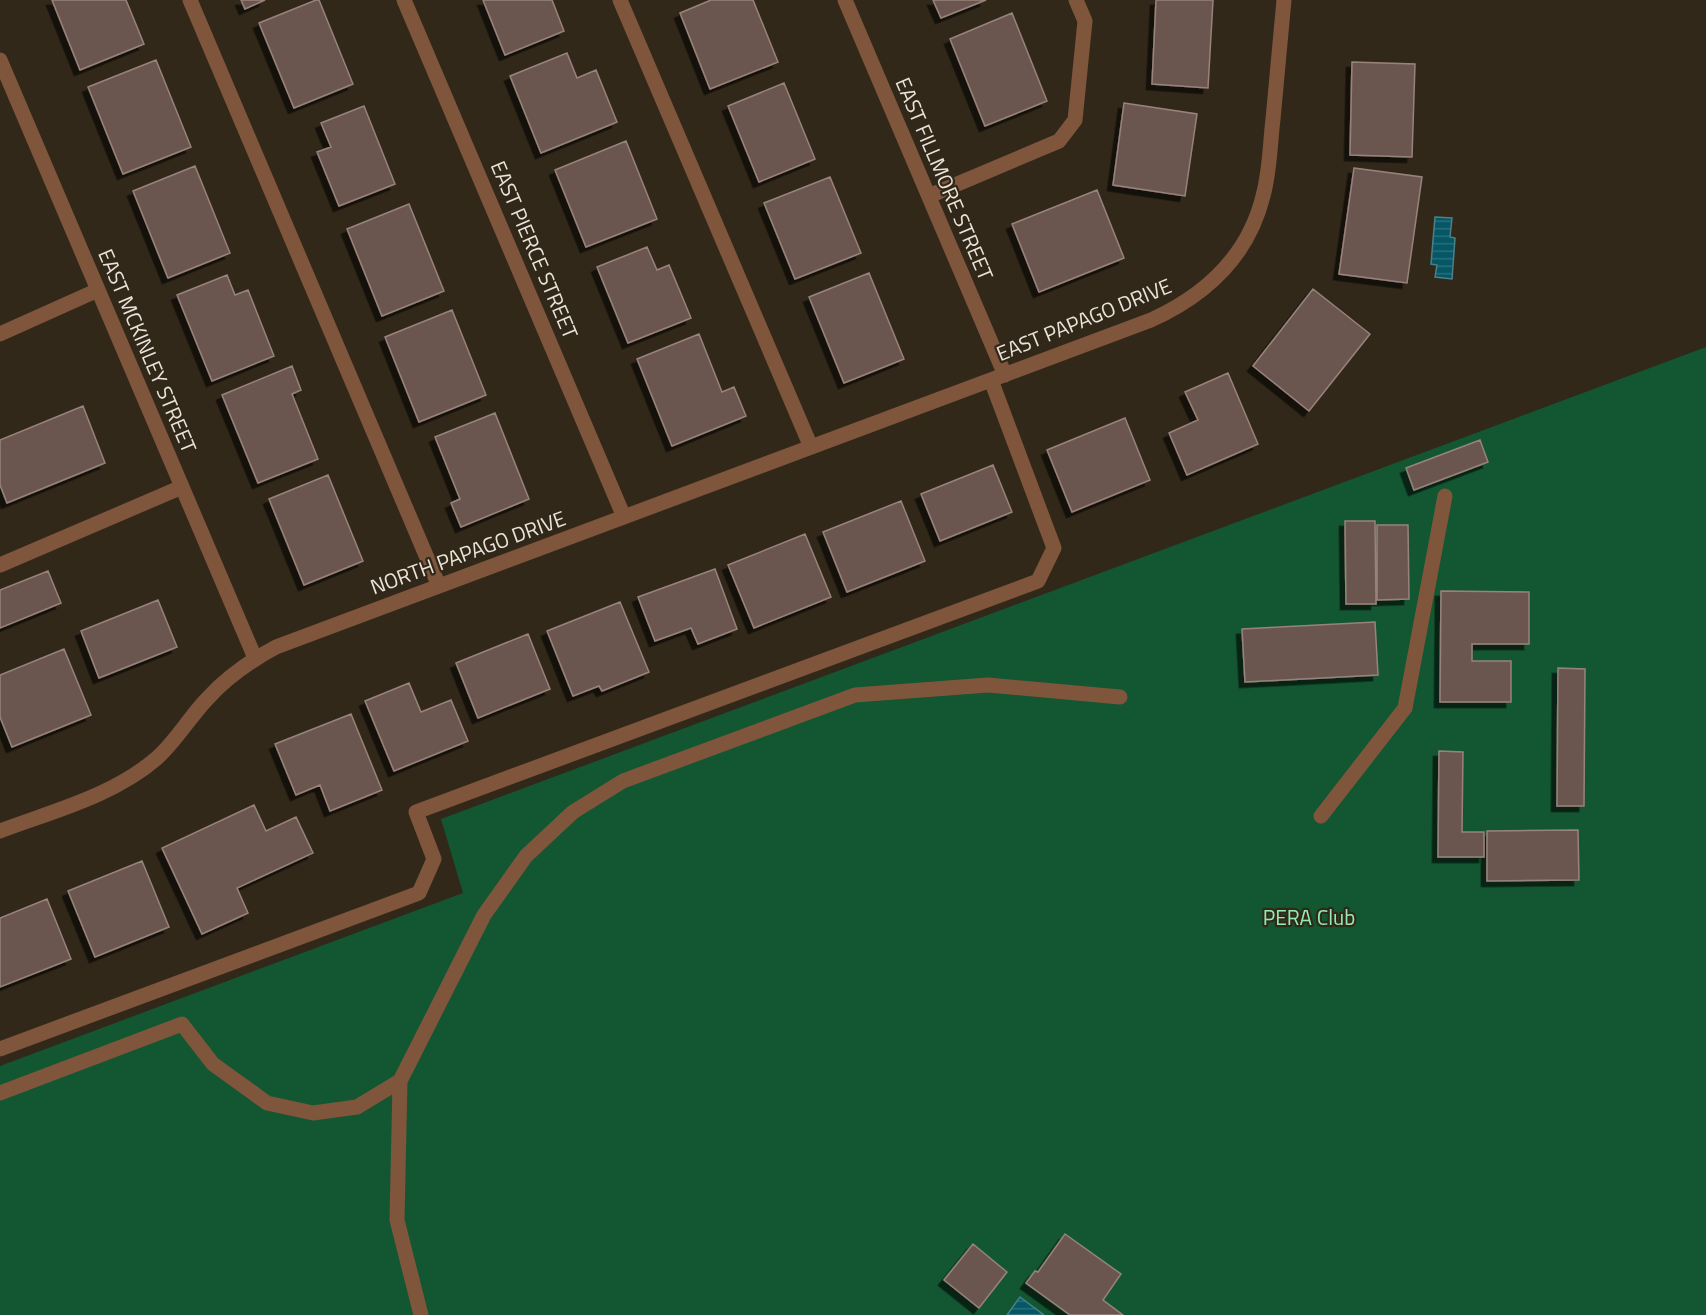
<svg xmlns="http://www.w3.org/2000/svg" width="1706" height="1315" font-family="'Titillium Web',sans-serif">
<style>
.green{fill:#135632}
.water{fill:url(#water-rules);stroke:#4a8189;stroke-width:1.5}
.building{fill:#6a5750;stroke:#98837c;stroke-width:1.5;filter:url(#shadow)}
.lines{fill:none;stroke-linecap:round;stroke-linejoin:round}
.minor{stroke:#7f553c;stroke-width:15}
.labels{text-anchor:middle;stroke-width:4.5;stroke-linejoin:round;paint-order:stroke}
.street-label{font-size:21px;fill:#eae4da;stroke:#32281a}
.park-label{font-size:21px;fill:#92edb3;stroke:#32281a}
</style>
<defs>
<pattern id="water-rules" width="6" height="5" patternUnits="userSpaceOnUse" patternTransform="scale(1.5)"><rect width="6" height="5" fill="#065766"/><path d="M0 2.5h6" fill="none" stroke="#2a6f7b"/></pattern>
<filter id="shadow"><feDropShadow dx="-5.5" dy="5.5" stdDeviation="0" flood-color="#0009"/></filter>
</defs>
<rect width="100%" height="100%" fill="#32281a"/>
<path class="green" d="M1706,347V1315H0V1066L463,893L441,819Z"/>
<path class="water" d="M1435,217L1452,218L1450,237L1455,238L1452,279L1435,277L1437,265L1431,264Z
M1020,1297L1044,1315H1007Z"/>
<path class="building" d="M52,0H126L144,44L80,70Z
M241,0H265L245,9Z
M316,0H319L353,84L294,108L259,23Z
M483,0H552L564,31L505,55Z
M711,0H753L778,62L710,89L680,13Z
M933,0H986L941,18Z
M1156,0H1213L1208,88L1152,84Z
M1012,13L1047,101L985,126L950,39Z
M567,53L577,78L596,70L617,122L541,153L510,76Z
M156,60L191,147L123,174L88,87Z
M1352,62L1415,64L1412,157L1350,155Z
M784,83L815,159L759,182L728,106Z
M1124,103L1197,114L1185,196L1113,185Z
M364,106L395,184L339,206L317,152L331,147L321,123Z
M626,141L657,219L586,247L555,170Z
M195,166L230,253L168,278L133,191Z
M1354,168L1422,177L1407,283L1339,274Z
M830,177L861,253L795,279L764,203Z
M1097,190L1124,258L1039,292L1012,224Z
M409,204L444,291L382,316L347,229Z
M647,247L657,270L669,265L691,318L628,343L597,267Z
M869,273L904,359L844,383L809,297Z
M227,275L235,295L248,290L274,356L212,381L177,295Z
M1313,289L1370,334L1309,411L1253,366Z
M452,310L486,395L419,422L385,337Z
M699,334L722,392L734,387L746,416L672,446L637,359Z
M292,366L301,390L292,394L318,459L258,483L222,395Z
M1228,373L1258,444L1187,475L1169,433L1198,420L1185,392Z
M83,406L105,463L7,503L0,485V440Z
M495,413L529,499L461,527L451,503L460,499L435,437Z
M1125,418L1150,480L1072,512L1047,450Z
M1480,440L1488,462L1414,490L1406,468Z
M993,465L1012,512L940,541L921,494Z
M328,475L363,561L304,585L269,499Z
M901,501L925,561L847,592L823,532Z
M1345,521H1375L1376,604H1346Z
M1377,525H1408L1409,599L1377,600Z
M805,534L831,597L754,628L728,565Z
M715,569L737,629L698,644L691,628L655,641L638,597Z
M48,571L61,603L0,628V590Z
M1441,591L1529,592V644H1472V661H1511V702H1440Z
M158,600L177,647L99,678L81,631Z
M620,602L649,672L602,691L599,686L573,696L547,631Z
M1375,622L1378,675L1245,682L1242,629Z
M528,634L550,689L478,718L456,663Z
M64,649L91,715L12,747L0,717V675Z
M1558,668L1585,669L1584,806H1557Z
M409,683L421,712L451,700L468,741L394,771L365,701Z
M351,714L382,790L330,811L320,785L296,795L275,744Z
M1439,751L1463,752L1462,832H1484V857H1438Z
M254,805L266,831L296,817L313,853L237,888L248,913L202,934L162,848Z
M1578,830L1579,880L1487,881V831Z
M142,861L169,927L95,957L68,891Z
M47,899L71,959L0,987V918Z
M1065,1234L1121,1274L1103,1300L1123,1315H1070L1026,1283L1035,1271L1038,1272Z
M973,1244L1007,1272L979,1308L944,1280Z"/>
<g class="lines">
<path class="minor" d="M190,0L439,586
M404,0L624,517
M620,0L811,447
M845,0L1005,375
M0,60L255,658
M929,196L1059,141L1075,120L1085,21L1076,0
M0,334L98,290
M0,565L182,487
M1321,816L1405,708L1445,496
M0,831C53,811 113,796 157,758C176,741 189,718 207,699C227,677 250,661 276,647L1151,320C1206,295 1248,257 1263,196C1270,171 1270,144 1273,119C1277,79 1280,40 1284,0
M0,1049L419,893L434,859L416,812L1038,581L1054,548L991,380
M0,1093L182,1024L213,1064L267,1103L313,1113L357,1107L400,1081
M421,1315L397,1220L400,1081L484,915L526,856L573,812L623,781L855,695L988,685L1120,697"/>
</g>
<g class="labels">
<g class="street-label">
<text transform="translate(944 179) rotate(67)" y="7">EAST FILLMORE STREET</text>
<text transform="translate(534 250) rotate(67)" y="7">EAST PIERCE STREET</text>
<text transform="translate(1084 320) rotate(-22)" y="7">EAST PAPAGO DRIVE</text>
<text transform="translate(147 351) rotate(67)" y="7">EAST MCKINLEY STREET</text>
<text transform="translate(468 553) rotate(-20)" y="7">NORTH PAPAGO DRIVE</text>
</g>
<g class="park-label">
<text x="1309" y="925">PERA Club</text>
</g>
</g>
</svg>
